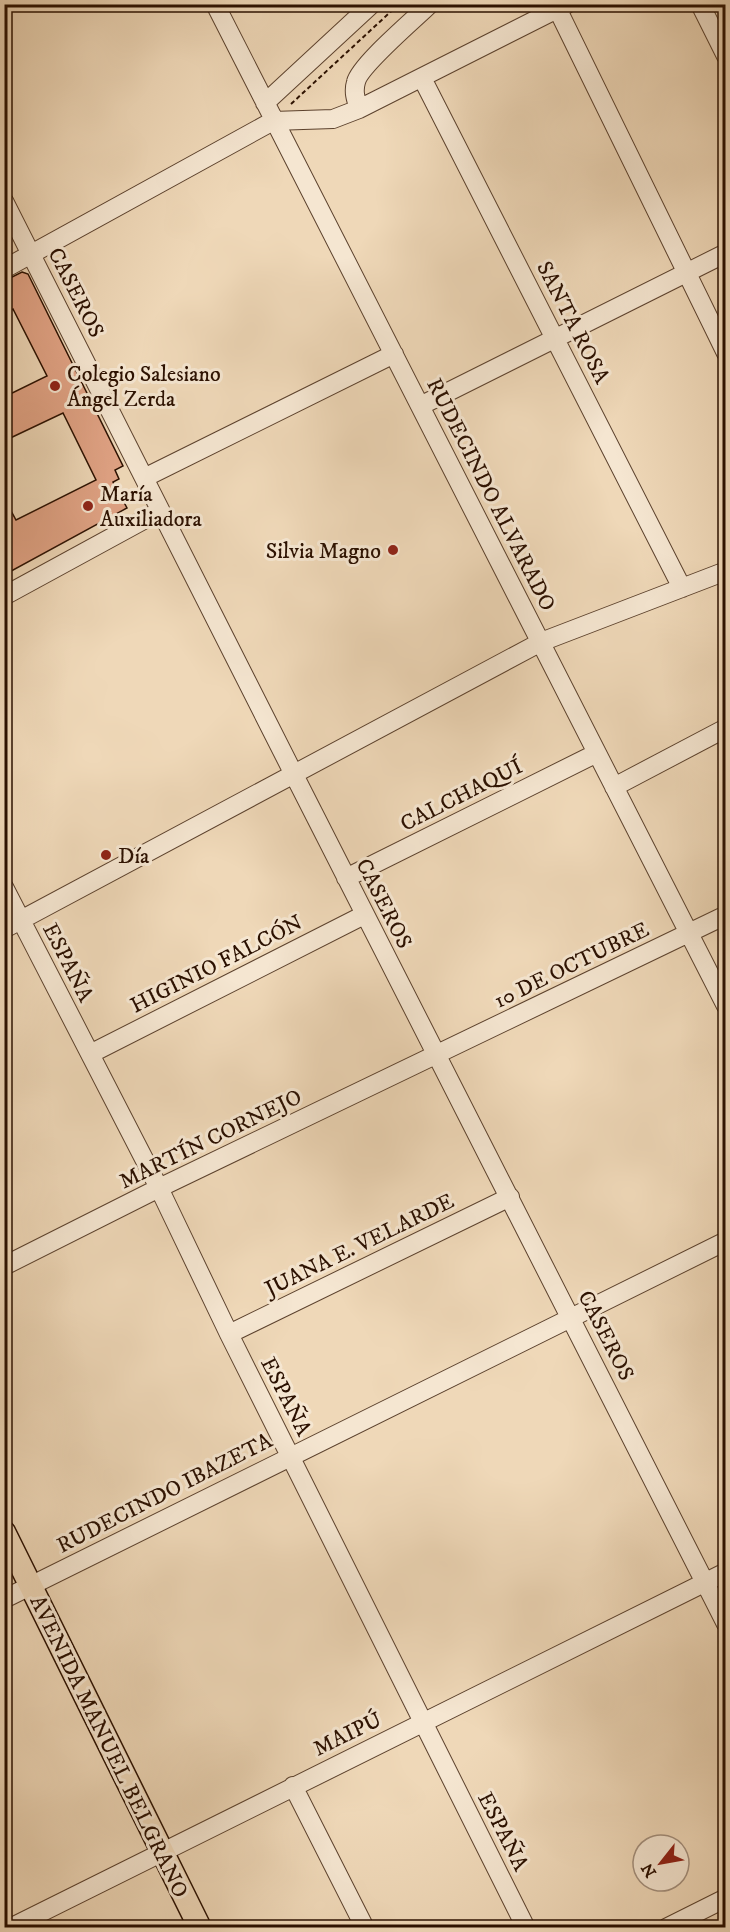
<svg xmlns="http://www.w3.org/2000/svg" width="730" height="1932" font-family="'IM FELL DW Pica',serif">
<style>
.building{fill:#e1a385;stroke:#2b1000;stroke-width:1.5}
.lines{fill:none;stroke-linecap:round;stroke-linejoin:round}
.minor-casing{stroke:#5c422e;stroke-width:20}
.major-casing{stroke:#2b1000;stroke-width:25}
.path{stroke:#2b1000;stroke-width:2;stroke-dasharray:4.5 3;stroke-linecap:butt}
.minor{stroke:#f5e6d1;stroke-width:18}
.major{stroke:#efd8b8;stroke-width:22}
.poi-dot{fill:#8f2418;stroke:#f5e6d1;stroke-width:2}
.labels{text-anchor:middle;stroke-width:6;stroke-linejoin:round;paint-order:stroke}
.street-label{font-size:22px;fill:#2b1000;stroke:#f5e6d1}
.poi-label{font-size:22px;fill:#2b1000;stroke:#f5e6d1;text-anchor:start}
</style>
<rect width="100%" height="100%" fill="#efd8b8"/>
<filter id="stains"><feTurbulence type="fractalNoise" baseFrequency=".00333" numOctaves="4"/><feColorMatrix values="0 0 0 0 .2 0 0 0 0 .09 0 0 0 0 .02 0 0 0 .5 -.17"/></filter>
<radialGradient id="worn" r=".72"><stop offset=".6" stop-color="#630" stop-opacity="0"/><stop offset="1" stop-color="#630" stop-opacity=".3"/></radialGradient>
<path class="building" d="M22,272L28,274L123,466L115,470L119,479L113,482L127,508L4,575V498L16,520L96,480L63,413L4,441V397L47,376L13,309L4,314V281Z"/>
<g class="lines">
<g class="minor-casing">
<path id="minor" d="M215,4L726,1006
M555,4L726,353
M700,4L726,56
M422,78L682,588
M265,103L372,4
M359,109C356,100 353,92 356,82C360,65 415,19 430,4
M4,201C241,677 488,1149 726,1624
M4,269L273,121L333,119L359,109L567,4
M420,406L726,253
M144,478L394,354
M4,596L160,511
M614,787L726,728
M346,878L597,753
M4,887L159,1188L229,1334L526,1928
M4,929L541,642L726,571
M90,1054L364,915
M4,1266L159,1188L726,915
M229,1334L510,1197
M4,1599L726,1241
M293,1786L365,1928
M10,1928L726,1572
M666,1928L726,1898"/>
</g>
<g class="major-casing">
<path id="major" d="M4,1532L200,1928"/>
</g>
<path class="path" d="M291,104L399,4"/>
<use href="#minor" class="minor"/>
<use href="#major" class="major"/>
</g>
<g class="poi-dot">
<circle cx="55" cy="386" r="6"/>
<circle cx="88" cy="506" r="6"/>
<circle cx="393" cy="550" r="6"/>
<circle cx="106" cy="855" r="6"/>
</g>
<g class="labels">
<g class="street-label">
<text transform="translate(77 292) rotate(63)" y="8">CASEROS</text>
<text transform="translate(574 322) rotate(63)" y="8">SANTA ROSA</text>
<text transform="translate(492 494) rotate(63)" y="8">RUDECINDO ALVARADO</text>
<text transform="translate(461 794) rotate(-27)" y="8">CALCHAQUÍ</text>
<text transform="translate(385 903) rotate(63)" y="8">CASEROS</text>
<text transform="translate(69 962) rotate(63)" y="8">ESPAÑA</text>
<text transform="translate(216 963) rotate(-27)" y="8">HIGINIO FALCÓN</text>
<text transform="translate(571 964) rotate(-26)" y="8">10 DE OCTUBRE</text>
<text transform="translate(210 1138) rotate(-26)" y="8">MARTÍN CORNEJO</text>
<text transform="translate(359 1244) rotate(-26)" y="8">JUANA E. VELARDE</text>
<text transform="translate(607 1335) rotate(63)" y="8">CASEROS</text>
<text transform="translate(287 1396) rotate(63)" y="8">ESPAÑA</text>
<text transform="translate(164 1492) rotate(-27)" y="8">RUDECINDO IBAZETA</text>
<text transform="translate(347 1733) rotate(-26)" y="8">MAIPÚ</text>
<text transform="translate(110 1746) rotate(64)" y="8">AVENIDA MANUEL BELGRANO</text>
<text transform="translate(504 1831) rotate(63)" y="8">ESPAÑA</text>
</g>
<g class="poi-label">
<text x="67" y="381">Colegio Salesiano<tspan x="67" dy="25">Ángel Zerda</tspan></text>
<text x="100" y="501">María<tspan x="100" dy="25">Auxiliadora</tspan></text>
<text x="381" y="558" text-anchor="end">Silvia Magno</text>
<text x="118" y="863">Día</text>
</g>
</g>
<rect width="730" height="1932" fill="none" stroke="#efd8b8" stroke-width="24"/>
<rect x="6" y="6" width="718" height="1920" fill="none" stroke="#2b1000" stroke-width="3"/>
<rect x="12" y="12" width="706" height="1908" fill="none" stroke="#2b1000" stroke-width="1.5"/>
<g transform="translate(661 1863) rotate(239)"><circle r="28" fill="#f5e6d1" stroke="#a4907d" stroke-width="1.5"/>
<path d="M0-4.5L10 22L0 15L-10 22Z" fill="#8f2418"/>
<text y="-9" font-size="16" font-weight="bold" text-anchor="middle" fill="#2b1000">N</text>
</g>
<rect width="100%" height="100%" filter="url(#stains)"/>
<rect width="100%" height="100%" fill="url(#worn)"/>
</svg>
